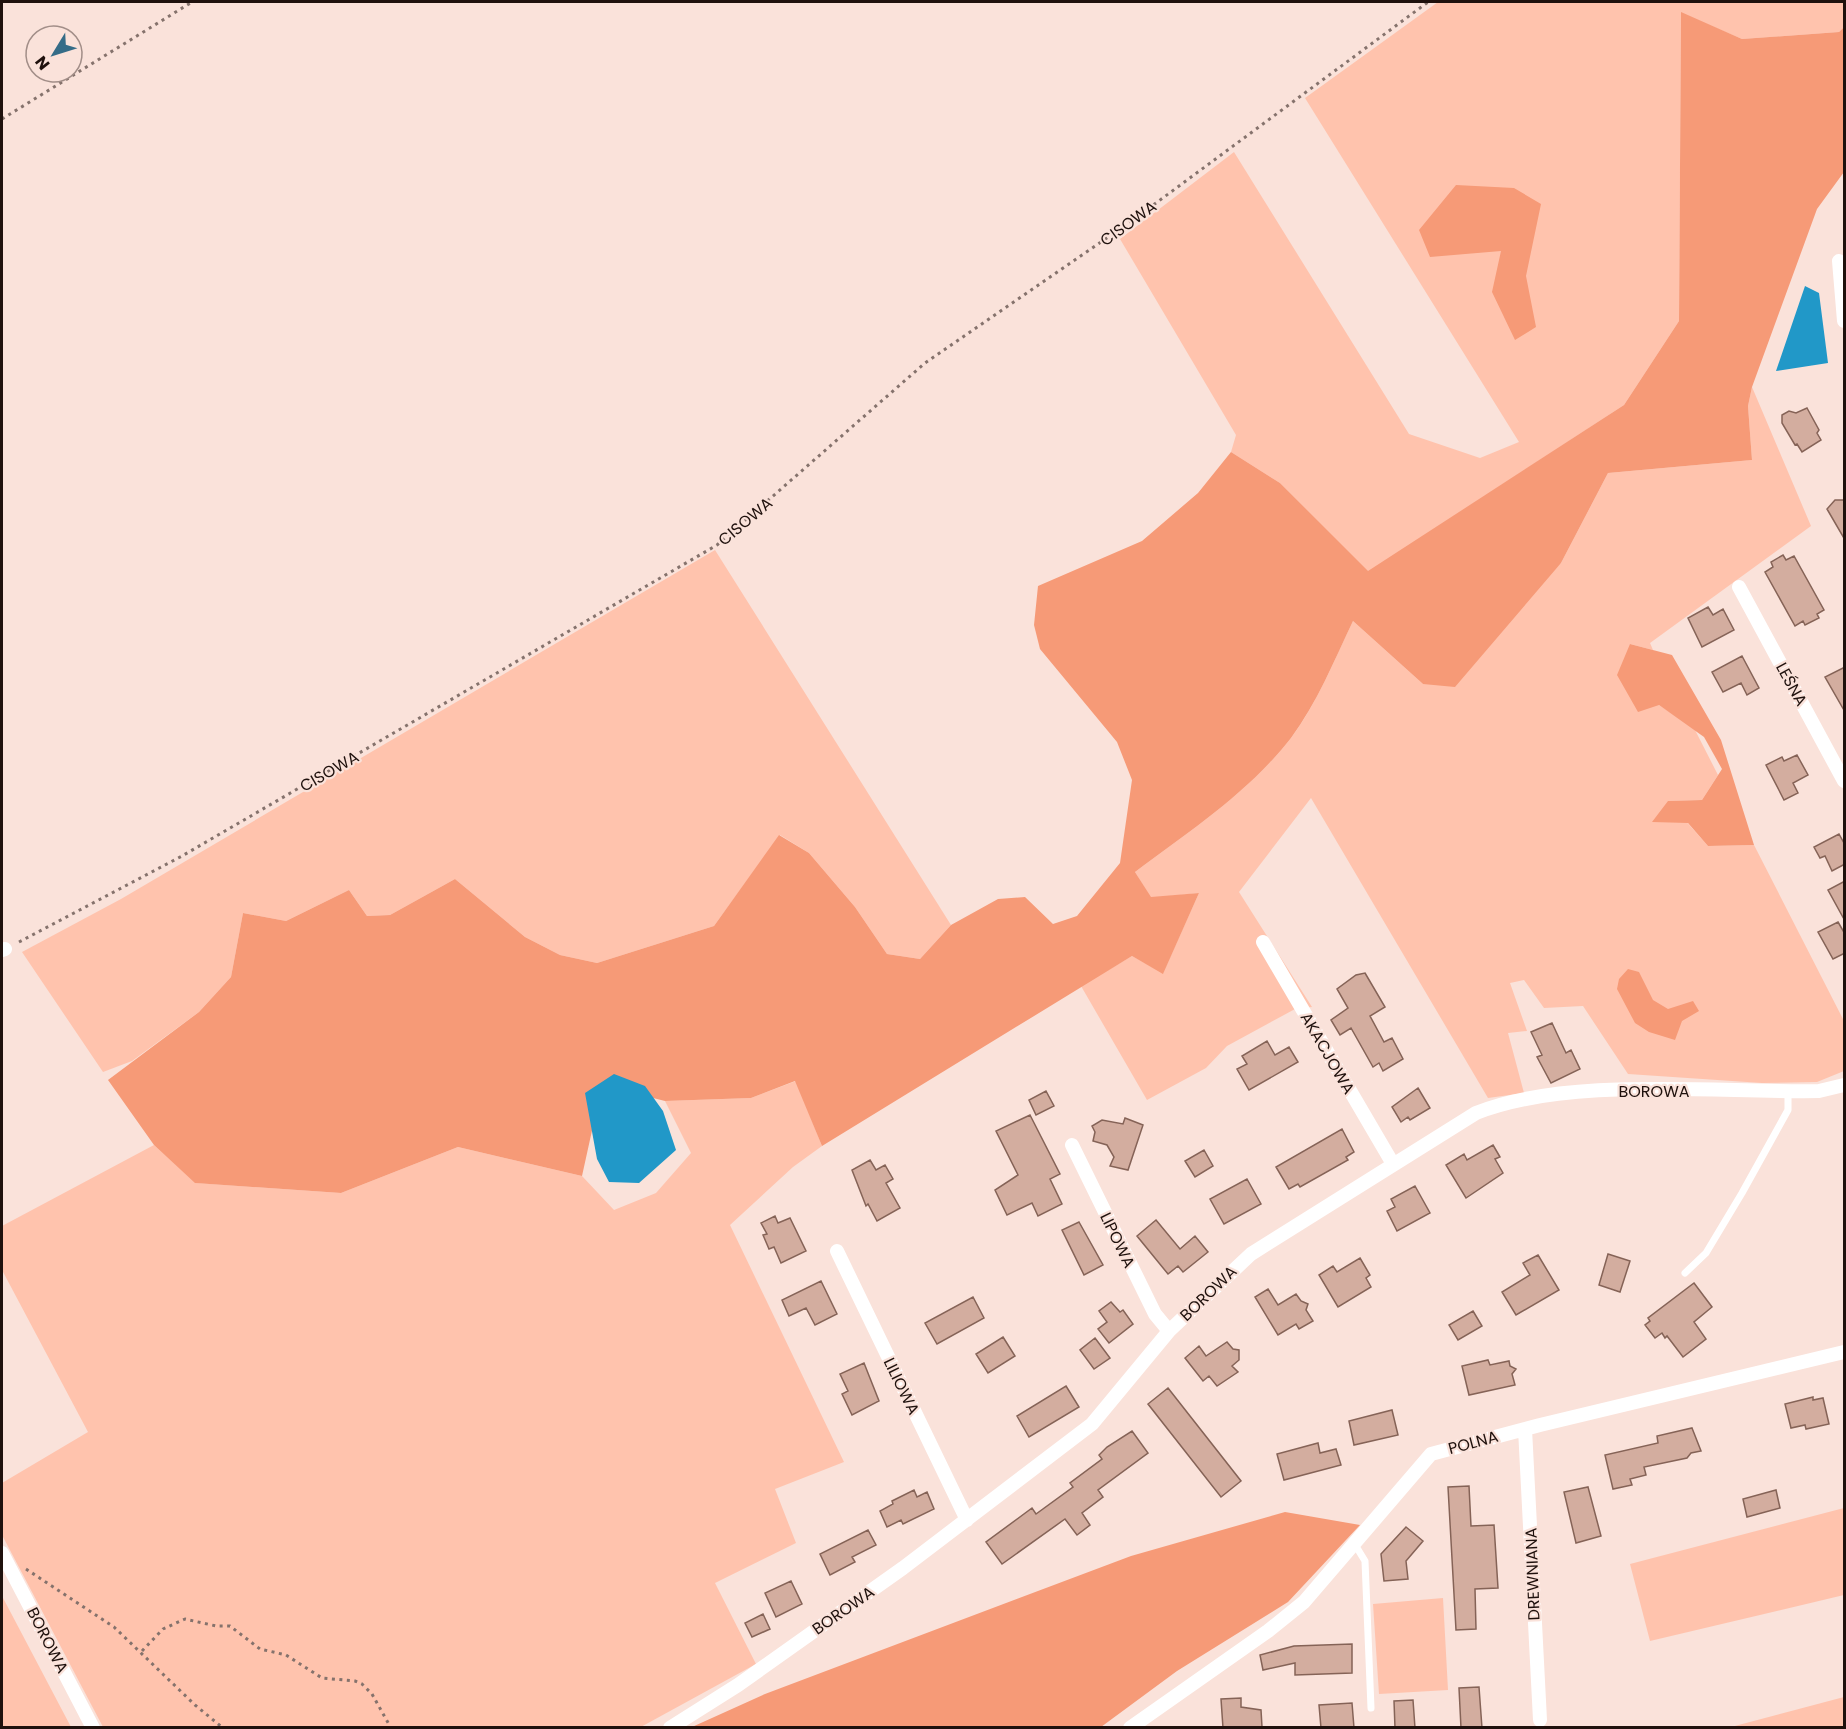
<svg xmlns="http://www.w3.org/2000/svg" width="1846" height="1729" font-family="Poppins,sans-serif">
<style>
.green{fill:#ffc3ad}
.forest{fill:#f69a77}
.water{fill:#2198c8}
.building{fill:#d3ad9f;stroke:#856357;stroke-width:1.5}
.lines{fill:none;stroke-linecap:round;stroke-linejoin:round}
.path{stroke:#85726c;stroke-width:3;stroke-dasharray:3 4.5;stroke-linecap:butt}
.lane{stroke:#fff;stroke-width:7}
.street{stroke:#fff;stroke-width:14}
.labels{text-anchor:middle;stroke-width:4.5;stroke-linejoin:round;paint-order:stroke}
.street-label{font-size:16px;fill:#1f110d;stroke:#fae2da}
</style>
<rect width="100%" height="100%" fill="#fae2da"/>
<path class="green" d="M1438,2H1844V27L1839,32L1742,39L1681,13L1679,321L1624,405L1368,572L1280,483L1231,452L1236,435L1120,239L1234,152L1409,434L1480,458L1519,442L1305,98Z
M1752,387L1811,526L1650,643L1653,650L1630,644L1659,705L1694,728L1718,775L1702,800L1668,801L1708,846L1754,845L1844,1021V1071L1817,1082L1762,1083L1628,1074L1583,1006L1544,1008L1524,980L1510,983L1527,1031L1508,1033L1524,1093L1488,1098L1311,798L1239,892L1312,1007L1295,1009L1227,1046L1206,1068L1147,1100L1081,986L1132,956L1163,973L1199,893L1151,898L1135,872C1190,831 1249,792 1291,738C1318,702 1334,660 1353,621L1423,684L1561,563L1608,473L1752,460L1748,406Z
M715,550L951,925L920,959L887,954L855,907L809,853L780,835L714,926L597,963L560,955L525,937L455,879L390,915L367,916L349,890L286,921L243,913L231,977L199,1012L132,1061L103,1072L22,952L121,899Z
M796,1081L822,1146L793,1167L730,1225L844,1462L775,1489L796,1543L715,1583L756,1664L639,1728L103,1727L2,1535V1483L88,1432L2,1270V1226L154,1145L196,1183L341,1193L458,1147L582,1176L614,1210L656,1193L691,1153L665,1101L751,1098Z
M1844,1508V1595L1650,1641L1630,1564Z
M2,1596L71,1727H2Z
M1443,1598L1448,1690L1379,1694L1373,1604Z
M1844,1697V1727H1731Z"/>
<path class="forest" d="M1681,12L1742,39L1839,32L1844,27V172L1817,209L1752,387L1748,406L1752,460L1608,473L1561,563L1455,687L1423,684L1353,621C1334,661 1317,703 1291,738C1249,792 1190,831 1135,872L1151,897L1199,893L1163,974L1132,956L822,1146L795,1081L751,1098L665,1101L602,1085L582,1176L458,1147L341,1193L195,1183L154,1145L108,1080L199,1012L231,977L243,913L286,921L349,890L367,916L390,915L455,879L525,937L560,955L597,963L714,926L779,835L809,853L855,907L887,954L920,959L951,925L998,899L1025,897L1053,924L1077,916L1120,863L1132,780L1117,742L1040,649L1034,625L1038,586L1142,541L1198,493L1231,452L1280,483L1368,571L1624,405L1679,321Z
M1456,185L1514,188L1541,204L1526,276L1536,327L1515,340L1492,292L1501,251L1430,257L1419,230Z
M1630,644L1672,655L1721,740L1754,845L1708,846L1688,823L1652,822L1668,801L1702,800L1722,769L1704,737L1659,705L1638,712L1617,675Z
M1628,969L1639,972L1653,1000L1668,1009L1693,1001L1699,1011L1682,1021L1675,1040L1649,1032L1635,1023L1617,989L1619,979Z
M1285,1512L1360,1525L1288,1602L1177,1671L1101,1727H692L765,1694L1131,1556Z"/>
<path class="water" d="M1805,286L1819,293L1828,363L1776,371Z
M614,1074L645,1086L663,1111L676,1150L639,1183L609,1182L597,1159L585,1093Z"/>
<path class="building" d="M1807,408L1819,430L1817,433L1821,440L1802,452L1797,444L1795,445L1782,423V415L1789,411L1796,413Z
M1835,500H1845V540L1827,509Z
M1783,555L1786,560L1794,556L1824,610L1817,614L1819,618L1805,625L1803,621L1795,626L1765,572L1773,567L1771,562Z
M1708,607L1713,615L1723,609L1734,630L1702,647L1688,618Z
M1742,656L1759,688L1747,695L1741,683L1723,692L1712,672Z
M1845,667V712L1825,677Z
M1797,755L1808,775L1793,783L1798,793L1784,800L1766,765L1782,757L1784,761Z
M1839,834L1845,845V864L1832,871L1825,856L1820,858L1814,847Z
M1845,881V921L1828,890Z
M1838,922L1845,934V953L1833,959L1818,932Z
M1365,973L1385,1007L1370,1016L1384,1042L1392,1038L1403,1059L1383,1071L1379,1063L1373,1067L1351,1028L1340,1035L1331,1020L1348,1008L1337,989L1356,975Z
M1552,1023L1566,1053L1571,1050L1580,1069L1551,1083L1537,1057L1542,1055L1531,1032Z
M1267,1041L1275,1055L1289,1047L1298,1062L1249,1090L1237,1069L1247,1064L1242,1056Z
M1418,1088L1430,1108L1410,1120L1408,1117L1401,1122L1392,1107Z
M1046,1091L1054,1106L1036,1115L1029,1100Z
M1030,1115L1060,1174L1050,1179L1062,1204L1038,1216L1032,1203L1007,1215L995,1190L1018,1175L996,1131Z
M1125,1118L1143,1125L1128,1170L1110,1166L1114,1157L1107,1145L1093,1141L1095,1132L1092,1126L1102,1120L1123,1124Z
M1342,1129L1354,1152L1346,1157L1348,1160L1300,1187L1298,1184L1289,1189L1276,1167Z
M1493,1145L1500,1157L1495,1159L1503,1173L1466,1198L1446,1165L1464,1154L1467,1160Z
M1204,1150L1213,1166L1195,1177L1185,1161Z
M870,1160L876,1170L885,1165L893,1179L886,1183L900,1208L877,1221L868,1204L866,1206L852,1170Z
M1247,1179L1261,1204L1224,1224L1210,1199Z
M1415,1186L1430,1213L1397,1231L1387,1211L1395,1207L1391,1199Z
M775,1216L778,1223L790,1218L806,1251L781,1263L774,1247L769,1249L763,1235L767,1234L761,1223Z
M1156,1220L1180,1249L1195,1236L1208,1252L1183,1272L1178,1266L1168,1274L1137,1236Z
M1079,1222L1103,1265L1084,1275L1062,1230Z
M1608,1254L1630,1261L1620,1292L1599,1285Z
M1538,1255L1559,1290L1516,1315L1502,1292L1530,1275L1523,1263Z
M1360,1258L1370,1275L1366,1278L1371,1287L1338,1307L1319,1275L1333,1266L1337,1272Z
M821,1281L837,1314L815,1325L806,1308L789,1316L782,1300Z
M1694,1283L1712,1307L1694,1322L1706,1339L1683,1357L1667,1336L1665,1338L1662,1333L1655,1338L1645,1325L1650,1321L1648,1318Z
M1268,1289L1278,1305L1296,1294L1301,1301L1308,1304L1306,1310L1313,1321L1299,1329L1296,1324L1278,1335L1255,1297Z
M973,1297L984,1318L937,1344L925,1323Z
M1111,1302L1120,1312L1123,1310L1133,1324L1109,1343L1098,1329L1107,1322L1099,1311Z
M1473,1311L1482,1326L1458,1340L1449,1325Z
M1003,1337L1015,1356L988,1373L976,1354Z
M1095,1338L1110,1358L1094,1369L1080,1350Z
M1227,1342L1233,1349L1239,1350V1360L1232,1366L1238,1372L1217,1386L1209,1376L1203,1381L1185,1358L1199,1346L1206,1356Z
M1488,1360L1490,1365L1509,1361L1510,1366L1516,1369L1512,1374L1515,1385L1469,1395L1462,1366Z
M864,1363L879,1401L852,1415L842,1394L848,1391L840,1374Z
M1066,1386L1079,1407L1029,1437L1017,1416Z
M1168,1388L1241,1481L1221,1497L1148,1404Z
M1813,1397V1400L1823,1398L1829,1424L1806,1429L1805,1425L1791,1428L1785,1404Z
M1392,1410L1398,1435L1354,1445L1349,1421Z
M1692,1428L1701,1451L1691,1453L1687,1458L1644,1467L1646,1475L1630,1479L1632,1485L1613,1489L1605,1455L1658,1443L1657,1436Z
M1132,1431L1148,1453L1098,1490L1103,1497L1082,1513L1090,1525L1077,1535L1065,1519L1002,1564L986,1542L1032,1508L1036,1514L1073,1487L1070,1483L1102,1459L1099,1455L1107,1447Z
M1318,1443L1320,1453L1336,1449L1341,1465L1284,1480L1277,1454Z
M1469,1486L1471,1526L1494,1525L1498,1588L1475,1589L1476,1629L1456,1630L1448,1487Z
M1588,1487L1601,1536L1576,1543L1564,1492Z
M914,1490L917,1497L927,1492L934,1509L903,1524L901,1520L887,1527L880,1511L893,1504L892,1501Z
M1776,1490L1780,1508L1747,1517L1743,1499Z
M1406,1527L1423,1541L1406,1561L1408,1579L1384,1581L1381,1554Z
M868,1530L876,1545L852,1557L855,1562L830,1575L820,1554Z
M791,1581L802,1604L776,1617L765,1593Z
M763,1614L770,1629L752,1637L745,1623Z
M1352,1644V1673L1295,1675V1663L1263,1670L1260,1655L1294,1646Z
M1479,1687L1482,1728H1461L1459,1688Z
M1241,1698V1707L1261,1710L1262,1727L1223,1728L1221,1699Z
M1413,1700L1415,1728H1395L1394,1701Z
M1352,1703L1354,1728H1321L1319,1705Z"/>
<g class="lines">
<path class="path" d="M2,119L192,2
M19,942L182,856L717,545L925,363L1133,220L1428,2
M26,1569L114,1627L195,1705L223,1728
M142,1651L163,1629L185,1619L216,1626H230L260,1649L286,1655L322,1678L355,1681L362,1684L372,1694L391,1728"/>
<path class="lane" d="M1685,1273L1706,1253L1742,1193L1788,1110V1092
M1354,1543L1365,1561L1371,1708"/>
<path class="street" d="M1839,261L1844,321
M1739,587L1844,781
M1263,942L1393,1164
M2,950L5,949
M1072,1145L1155,1314L1169,1331
M837,1251L967,1520
M1525,1429L1540,1720
M2,1553L93,1728
M670,1728L738,1685L903,1568L1092,1424L1169,1331L1251,1254L1476,1113C1569,1076 1718,1093 1819,1091L1844,1085
M1130,1728L1268,1631L1304,1602L1431,1454L1540,1425L1844,1352"/>
</g>
<g class="labels">
<g class="street-label">
<text transform="translate(1128 223) rotate(-36)" y="6">CISOWA</text>
<text transform="translate(745 521) rotate(-40)" y="6">CISOWA</text>
<text transform="translate(1792 684) rotate(61)" y="6">LEŚNA</text>
<text transform="translate(329 771) rotate(-30)" y="6">CISOWA</text>
<text transform="translate(1328 1053) rotate(60)" y="6">AKACJOWA</text>
<text x="1654" y="1097">BOROWA</text>
<text transform="translate(1118 1240) rotate(64)" y="6">LIPOWA</text>
<text transform="translate(1208 1293) rotate(-44)" y="6">BOROWA</text>
<text transform="translate(902 1386) rotate(64)" y="6">LILIOWA</text>
<text transform="translate(1473 1442) rotate(-15)" y="6">POLNA</text>
<text transform="translate(1532 1574) rotate(-92)" y="6">DREWNIANA</text>
<text transform="translate(843 1610) rotate(-35)" y="6">BOROWA</text>
<text transform="translate(48 1640) rotate(63)" y="6">BOROWA</text>
</g>
</g>
<rect width="1846" height="1729" fill="none" stroke="#1f110d" stroke-width="6"/>
<g transform="translate(54 54) rotate(232)"><circle r="28" fill="#fae2da" stroke="#a28e88" stroke-width="1.5"/>
<path d="M0-4.5L10 22L0 15L-10 22Z" fill="#356c87"/>
<text y="-9" font-size="16" font-weight="bold" text-anchor="middle" fill="#1f110d">N</text>
</g>
</svg>
